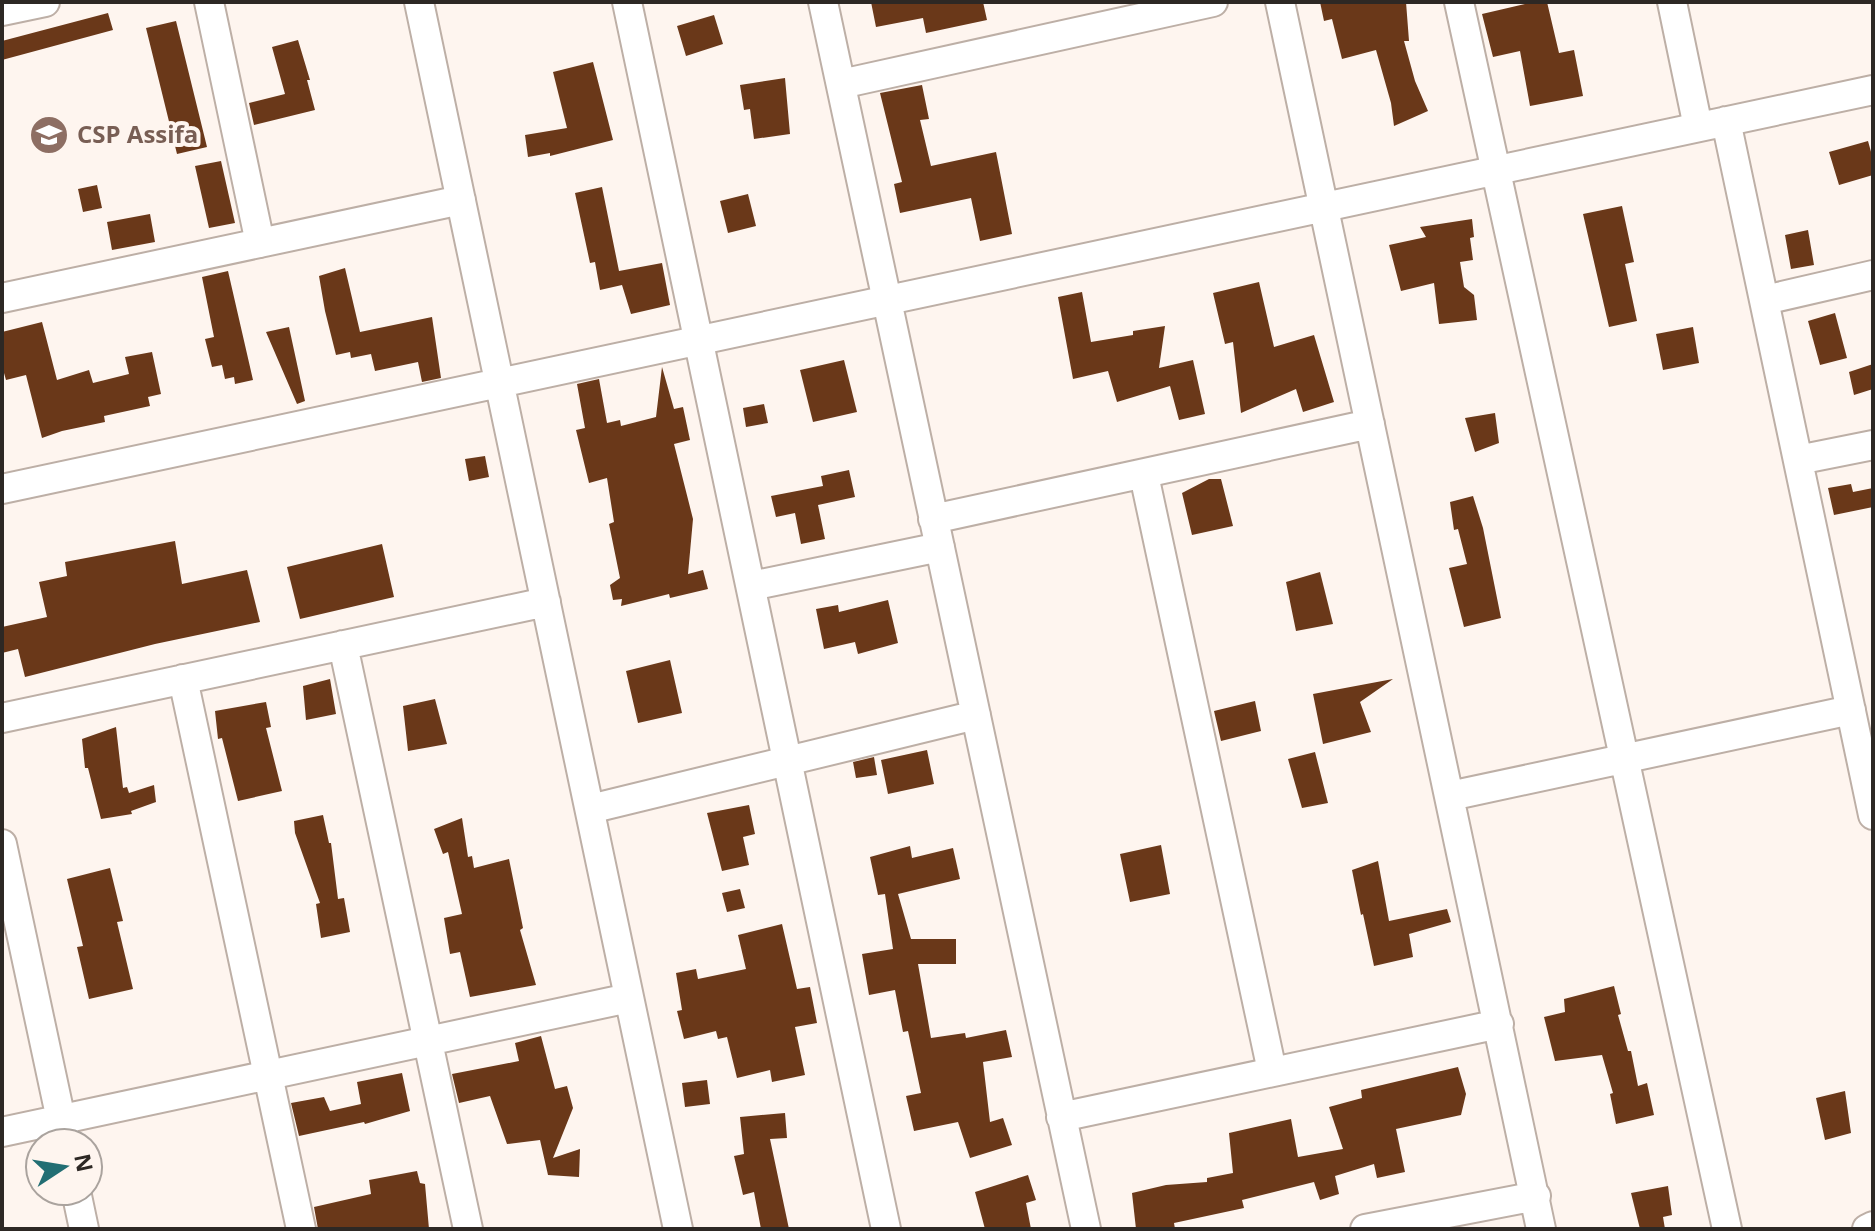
<svg xmlns="http://www.w3.org/2000/svg" width="1875" height="1231" font-family="'Open Sans',sans-serif">
<style>
.building{fill:#6a3819}
.lines{fill:none;stroke-linecap:round;stroke-linejoin:round}
.minor-casing{stroke:#bdafa6;stroke-width:32}
.minor{stroke:#fff;stroke-width:28}
.labels{text-anchor:middle;stroke-width:8;stroke-linejoin:round;paint-order:stroke}
.education-label{font-size:24px;font-weight:bold;fill:#785e54;stroke:#fef5ef;text-anchor:start}
</style>
<rect width="100%" height="100%" fill="#fef5ef"/>
<path class="building" d="M871,2H983L987,20L926,33L923,18L876,27Z
M1320,2H1406L1409,41H1404L1415,81L1428,111L1394,126L1391,103L1376,50L1342,59L1332,19L1324,21Z
M1533,2H1547L1559,53L1574,50L1583,96L1530,106L1520,51L1493,57L1482,14Z
M108,13L113,30L2,60V41Z
M714,15L723,44L686,56L677,26Z
M176,21L207,147L177,154L146,28Z
M298,40L310,80H307L315,110L254,125L249,103L285,94L272,47Z
M593,62L613,140L550,156V153L528,157L525,135L567,128L553,72Z
M785,78L790,134L754,139L750,109L744,110L740,85Z
M922,85L929,119L920,120L931,166L996,152L1012,234L980,241L971,198L900,213L894,184L902,182L880,93Z
M1868,141L1873,159V175L1839,185L1829,152Z
M221,161L235,223L209,228L195,166Z
M97,185L102,208L83,212L78,189Z
M602,187L619,271L662,263L670,305L631,314L622,285L600,290L595,262L590,263L575,193Z
M748,194L756,226L728,233L720,201Z
M1622,206L1634,262L1625,264L1637,321L1609,327L1583,214Z
M150,214L155,242L112,250L107,222Z
M1472,219L1474,237L1470,238L1473,260L1460,262L1464,287L1474,295L1477,320L1439,324L1434,283L1401,291L1389,245L1426,237L1420,227Z
M1808,230L1814,265L1791,269L1785,235Z
M345,268L360,332L432,317L441,378L422,382L418,362L375,371L371,354L351,358L350,352L336,355L325,311L319,276Z
M228,271L253,380L235,384L234,377L225,379L222,365L212,367L205,339L214,337L202,277Z
M1259,282L1274,347L1314,335L1334,402L1303,412L1296,389L1241,413L1233,342L1225,344L1213,293Z
M1082,292L1091,342L1133,335V331L1165,326L1159,368L1193,360L1205,414L1179,420L1170,386L1117,402L1108,371L1073,379L1058,297Z
M1835,313L1847,358L1820,365L1808,321Z
M42,322L57,380L89,370L93,383L129,374L125,357L152,352L161,394L148,397L150,406L104,416L105,422L62,431L42,438L26,375L6,380L2,366V332Z
M289,327L305,401L297,404L266,332Z
M1693,327L1699,363L1663,370L1656,334Z
M844,360L857,412L813,422L800,370Z
M1873,364V389L1854,395L1849,372Z
M662,367L674,409L683,407L690,440L674,444L693,519L688,574L703,570L708,589L670,598L669,594L621,606L622,599L613,600L610,585L620,578L609,524L614,522L607,478L589,483L576,430L585,428L577,384L599,379L607,423L620,420L621,426L656,417Z
M764,404L768,423L746,427L743,408Z
M1495,413L1499,443L1475,452L1465,418Z
M485,456L489,477L469,481L465,459Z
M849,470L855,497L818,505L825,539L801,544L795,513L776,517L771,496L823,486L821,476Z
M1209,479H1221L1233,526L1192,535L1182,493Z
M1851,484L1853,492L1873,488V507L1834,515L1828,488Z
M1473,496L1483,528L1501,618L1464,627L1449,568L1467,564L1458,529L1454,530L1450,502Z
M175,541L182,584L247,570L260,622L155,644L25,677L18,649L2,653V627L47,617L39,582L67,576L65,562Z
M382,544L394,597L300,619L287,567Z
M1320,572L1333,624L1296,631L1286,582Z
M888,600L898,643L858,654L855,642L824,649L816,609L838,605L839,612Z
M670,660L682,713L638,723L626,671Z
M330,679L336,714L306,720L303,686Z
M1393,679L1360,702L1371,732L1323,744L1313,694Z
M435,699L447,744L408,751L403,706Z
M1255,701L1261,731L1221,741L1214,711Z
M266,702L271,727L266,728L282,791L238,801L222,738L218,739L215,711Z
M116,727L123,788L127,787L129,793L154,785L156,802L131,811L132,814L101,819L88,768H85L82,739Z
M927,750L934,784L888,794L881,760Z
M1315,752L1328,803L1302,808L1288,759Z
M874,757L877,775L856,778L853,762Z
M749,805L755,834L743,837L749,865L722,871L707,813Z
M323,815L329,843H331L338,899L344,898L350,932L321,938L316,904L320,903L295,833L294,821Z
M462,818L468,857L472,856L474,868L509,859L523,928L520,930L536,985L470,997L460,952L450,954L444,918L462,914L448,852L443,854L434,829Z
M1161,845L1170,894L1130,902L1120,854Z
M910,846L912,858L953,848L960,879L898,894L911,939H956V964H918L931,1038L965,1033L966,1038L1006,1030L1012,1057L983,1062L990,1122L1003,1118L1012,1145L970,1158L958,1122L914,1131L906,1096L921,1093L908,1031L903,1032L895,990L869,995L862,954L893,949L885,894L878,895L870,857Z
M1378,861L1389,921L1447,909L1451,922L1409,934L1413,957L1374,966L1363,914L1361,915L1352,870Z
M110,868L123,921L117,922L133,989L89,999L77,947L83,946L67,879Z
M740,889L745,908L727,912L722,893Z
M782,924L797,989L810,987L817,1023L795,1027L805,1075L772,1082L770,1070L737,1078L727,1037L718,1039L716,1031L684,1039L677,1011L682,1010L676,973L696,969L698,979L746,969L738,935Z
M1614,986L1621,1014L1618,1015L1628,1051H1631L1638,1086L1647,1083L1654,1115L1616,1124L1610,1094L1613,1093L1602,1055L1555,1061L1544,1017L1565,1012L1564,999Z
M541,1036L555,1089L567,1086L573,1108L553,1158L580,1149L579,1177L548,1175L540,1140L507,1144L490,1096L459,1103L452,1074L519,1061L515,1043Z
M1458,1067L1466,1094L1461,1115L1396,1129L1405,1172L1377,1178L1374,1164L1335,1176L1339,1194L1320,1200L1314,1182L1242,1200L1244,1208L1174,1223L1175,1229H1136L1132,1193L1166,1185L1207,1182V1178L1233,1173L1229,1133L1291,1119L1298,1157L1343,1149L1329,1107L1362,1098L1361,1090Z
M402,1073L410,1111L365,1124L364,1122L299,1136L291,1103L324,1097L330,1111L361,1104L357,1082Z
M707,1080L710,1104L685,1107L682,1083Z
M1845,1091L1851,1133L1825,1140L1816,1098Z
M785,1113L787,1138L770,1139L789,1229H761L754,1192L743,1195L734,1156L744,1154L740,1117Z
M417,1171L420,1183L425,1184L429,1229H318L314,1207L371,1194L369,1180Z
M1028,1175L1036,1200L1026,1203L1031,1229H985L975,1192Z
M1668,1186L1672,1215L1663,1217L1665,1229H1640L1631,1193Z"/>
<g class="lines">
<g class="minor-casing">
<path id="minor" d="M209,2L260,243
M419,2L678,1229
M627,2L886,1229
M823,2L1086,1229
M1280,2L1541,1229
M1459,2L1727,1229
M1672,2L1698,127
M2,11L45,2
M841,84L1213,2
M1726,121L1873,815
M2,298L461,200
M1765,300L1873,275
M1798,460L1873,445
M1144,475L1272,1071
M2,489L1873,90
M933,519L1370,424
M751,586L940,547
M343,645L468,1229
M183,679L301,1229
M2,718L546,602
M1450,796L1851,710
M590,809L976,715
M2,844L66,1143
M1061,1117L1499,1024
M2,1132L629,998
M76,1191L84,1229
M1365,1229L1536,1196
M1867,1229L1873,1226"/>
</g>
<use href="#minor" class="minor"/>
</g>
<defs>
<g id="school-disc" transform="scale(2)"><circle r="9.5" fill="#8d6e63" stroke="#fef5ef"/><path d="M0-5L7-2L0 1L-7-2ZM-4 1L0 2.5L4 1V4Q0 6-4 4Z" fill="#fff"/></g>
</defs>
<g fill-rule="evenodd">
<use href="#school-disc" x="49" y="135"/>
</g>
<g class="labels">
<g class="education-label">
<text x="77" y="143">CSP Assifa</text>
</g>
</g>
<rect width="1875" height="1231" fill="none" stroke="#2d2824" stroke-width="8"/>
<g transform="translate(64 1167) rotate(78)"><circle r="38" fill="#fef5ef" stroke="#aaa39e" stroke-width="2"/>
<path d="M0-6L14 30L0 20L-14 30Z" fill="#226e73"/>
<text y="-12" font-size="22" font-weight="bold" text-anchor="middle" fill="#2d2824">N</text>
</g>
</svg>
